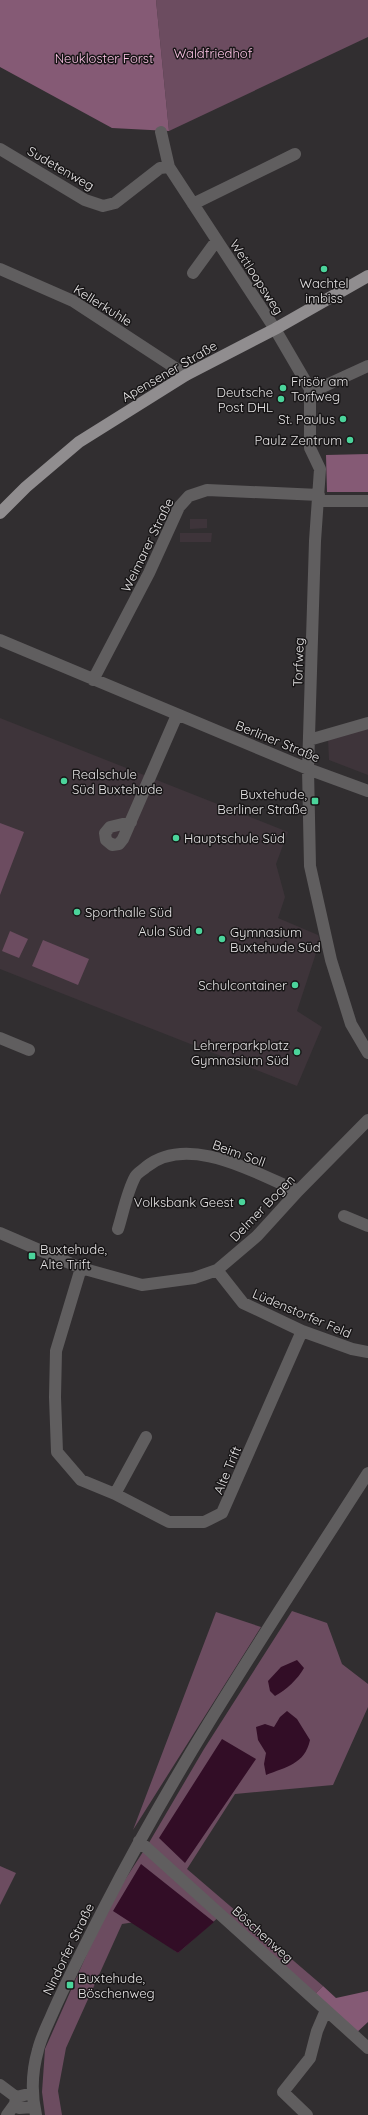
<svg xmlns="http://www.w3.org/2000/svg" width="368" height="2115" font-family="Quicksand,sans-serif">
<style>
.built{fill:#3e343a}
.green{fill:#6c4c60}
.forest{fill:#855a75}
.water{fill:#320d26}
.lines{fill:none;stroke-linecap:round;stroke-linejoin:round}
.minor{stroke:#605e5f;stroke-width:12}
.major{stroke:#908d8f;stroke-width:12}
.poi-dot{fill:#4bd49b;stroke:#181617;stroke-width:1.5}
.labels{text-anchor:middle;stroke-width:3;stroke-linejoin:round;paint-order:stroke}
.park-label{font-size:13px;fill:#fdc4e6;stroke:#181617}
.street-label{font-size:13px;fill:#e6e4e5;stroke:#181617}
.poi-label{font-size:13px;fill:#e6e4e5;stroke:#181617;text-anchor:end}
</style>
<rect width="100%" height="100%" fill="#312e30"/>
<path class="built" d="M190,519H207V528L190,529Z
M180,533H212L211,542H180Z
M0,718L288,832L276,864L285,897L278,918L318,935L320,941L297,1011L322,1027L297,1086L0,969Z
M368,727V775L329,760L328,739Z"/>
<path class="green" d="M156,0H368V37L169,131Z
M0,823L24,832L0,895Z
M10,931L28,939L19,958L2,951Z
M43,940L89,959L78,985L32,966Z
M292,1611L327,1623L342,1664L368,1684V1707L333,1785L235,1794L187,1869L323,1986L312,1997L221,1915L178,1953L135,1922L122,1924L66,2048L58,2091L62,2115H45L42,2092L45,2049L108,1906L150,1841L204,1749Z
M216,1612L261,1627L133,1830Z
M0,1866L16,1873L0,1905Z"/>
<path class="forest" d="M0,0H156L169,131L112,128L0,67Z
M368,454V492H327L326,455Z
M323,1986L336,1998L368,1991V2022L354,2035L312,1997Z"/>
<path class="water" d="M297,1660L304,1668C298,1679 286,1690 275,1696L270,1691L268,1681L281,1667Z
M287,1711L297,1719L310,1740C305,1764 286,1767 266,1775L264,1764L266,1753L258,1740L256,1727L265,1724L274,1727L280,1717Z
M222,1739L256,1759L185,1863L159,1838Z
M141,1864L214,1922L178,1953L113,1911Z"/>
<g class="lines">
<path class="minor" d="M161,132L169,167L275,329L310,389V448L320,469L315,541L308,769L310,866L331,960L351,1024L368,1053
M0,149L85,200L103,206L115,203L160,168L169,167
M193,204L295,154
M0,269L73,301L186,375
M193,273L217,240
M310,389L320,388L368,366
M318,501H368
M0,640L308,769L368,791
M93,680L149,573L179,507L189,496L207,490L319,495
M309,740L368,723
M131,822L110,827L105,833L106,840L112,845L119,844L123,839L177,715
M0,1038L29,1050
M344,1216L368,1226
M118,1229C123,1213 127,1192 135,1177C137,1173 143,1170 146,1167C188,1133 255,1173 298,1191
M0,1233L81,1268L142,1285L194,1278L217,1270L257,1236L298,1191L368,1120
M81,1268L56,1351L55,1397L57,1452L81,1480L115,1494L169,1522H204L222,1513L302,1331
M217,1270L243,1303L302,1331L352,1349L368,1352
M115,1494L146,1437
M139,1841L368,2048
M0,2085L16,2097
M33,2093L16,2097L15,2104L19,2108L34,2107
M7,2115L15,2104
M36,2115C31,2093 32,2071 38,2050C41,2037 48,2024 53,2012C69,1976 87,1941 105,1906C182,1756 277,1615 368,1473
M307,2115L283,2092L310,2058L317,2031L326,2010"/>
<path class="major" d="M0,513L26,487L79,442L186,375L275,329L368,276"/>
</g>
<g class="poi-dot">
<circle cx="324" cy="269" r="4"/>
<circle cx="283" cy="388" r="4"/>
<circle cx="281" cy="399" r="4"/>
<circle cx="343" cy="419" r="4"/>
<circle cx="350" cy="440" r="4"/>
<circle cx="64" cy="781" r="4"/>
<rect x="311" y="797" width="8" height="8" rx="2"/>
<circle cx="176" cy="838" r="4"/>
<circle cx="77" cy="912" r="4"/>
<circle cx="199" cy="931" r="4"/>
<circle cx="222" cy="939" r="4"/>
<circle cx="295" cy="985" r="4"/>
<circle cx="297" cy="1052" r="4"/>
<circle cx="242" cy="1202" r="4"/>
<rect x="28" y="1252" width="8" height="8" rx="2"/>
<rect x="66" y="1981" width="8" height="8" rx="2"/>
</g>
<g class="labels">
<g class="park-label">
<text x="213" y="58">Waldfriedhof</text>
<text x="104" y="63">Neukloster Forst</text>
</g>
<g class="street-label">
<text transform="translate(61 168) rotate(30)" y="5">Sudetenweg</text>
<text transform="translate(257 277) rotate(57)" y="5">Wettloopsweg</text>
<text transform="translate(103 305) rotate(32)" y="5">Kellerkuhle</text>
<text transform="translate(169 371) rotate(-30)" y="5">Apensener Straße</text>
<text transform="translate(147 545) rotate(-64)" y="5">Weimarer Straße</text>
<text transform="translate(298 662) rotate(-88)" y="5">Torfweg</text>
<text transform="translate(278 741) rotate(22)" y="5">Berliner Straße</text>
<text transform="translate(239 1153) rotate(20)" y="5">Beim Soll</text>
<text transform="translate(262 1208) rotate(-46)" y="5">Delmer Bogen</text>
<text transform="translate(302 1313) rotate(23)" y="5">Lüdenstorfer Feld</text>
<text transform="translate(227 1470) rotate(-67)" y="5">Alte Trift</text>
<text transform="translate(263 1934) rotate(42)" y="5">Böschenweg</text>
<text transform="translate(68 1949) rotate(-64)" y="5">Nindorfer Straße</text>
</g>
<g class="poi-label">
<text x="324" y="288" text-anchor="middle">Wachtel<tspan x="324" dy="15">imbiss</tspan></text>
<text x="291" y="386" text-anchor="start">Frisör am<tspan x="291" dy="15">Torfweg</tspan></text>
<text x="273" y="397">Deutsche<tspan x="273" dy="15">Post DHL</tspan></text>
<text x="335" y="424">St. Paulus</text>
<text x="342" y="445">Paulz Zentrum</text>
<text x="72" y="779" text-anchor="start">Realschule<tspan x="72" dy="15">Süd Buxtehude</tspan></text>
<text x="307" y="799">Buxtehude,<tspan x="307" dy="15">Berliner Straße</tspan></text>
<text x="184" y="843" text-anchor="start">Hauptschule Süd</text>
<text x="85" y="917" text-anchor="start">Sporthalle Süd</text>
<text x="191" y="936">Aula Süd</text>
<text x="230" y="937" text-anchor="start">Gymnasium<tspan x="230" dy="15">Buxtehude Süd</tspan></text>
<text x="287" y="990">Schulcontainer</text>
<text x="289" y="1050">Lehrerparkplatz<tspan x="289" dy="15">Gymnasium Süd</tspan></text>
<text x="234" y="1207">Volksbank Geest</text>
<text x="40" y="1254" text-anchor="start">Buxtehude,<tspan x="40" dy="15">Alte Trift</tspan></text>
<text x="78" y="1983" text-anchor="start">Buxtehude,<tspan x="78" dy="15">Böschenweg</tspan></text>
</g>
</g>
</svg>
